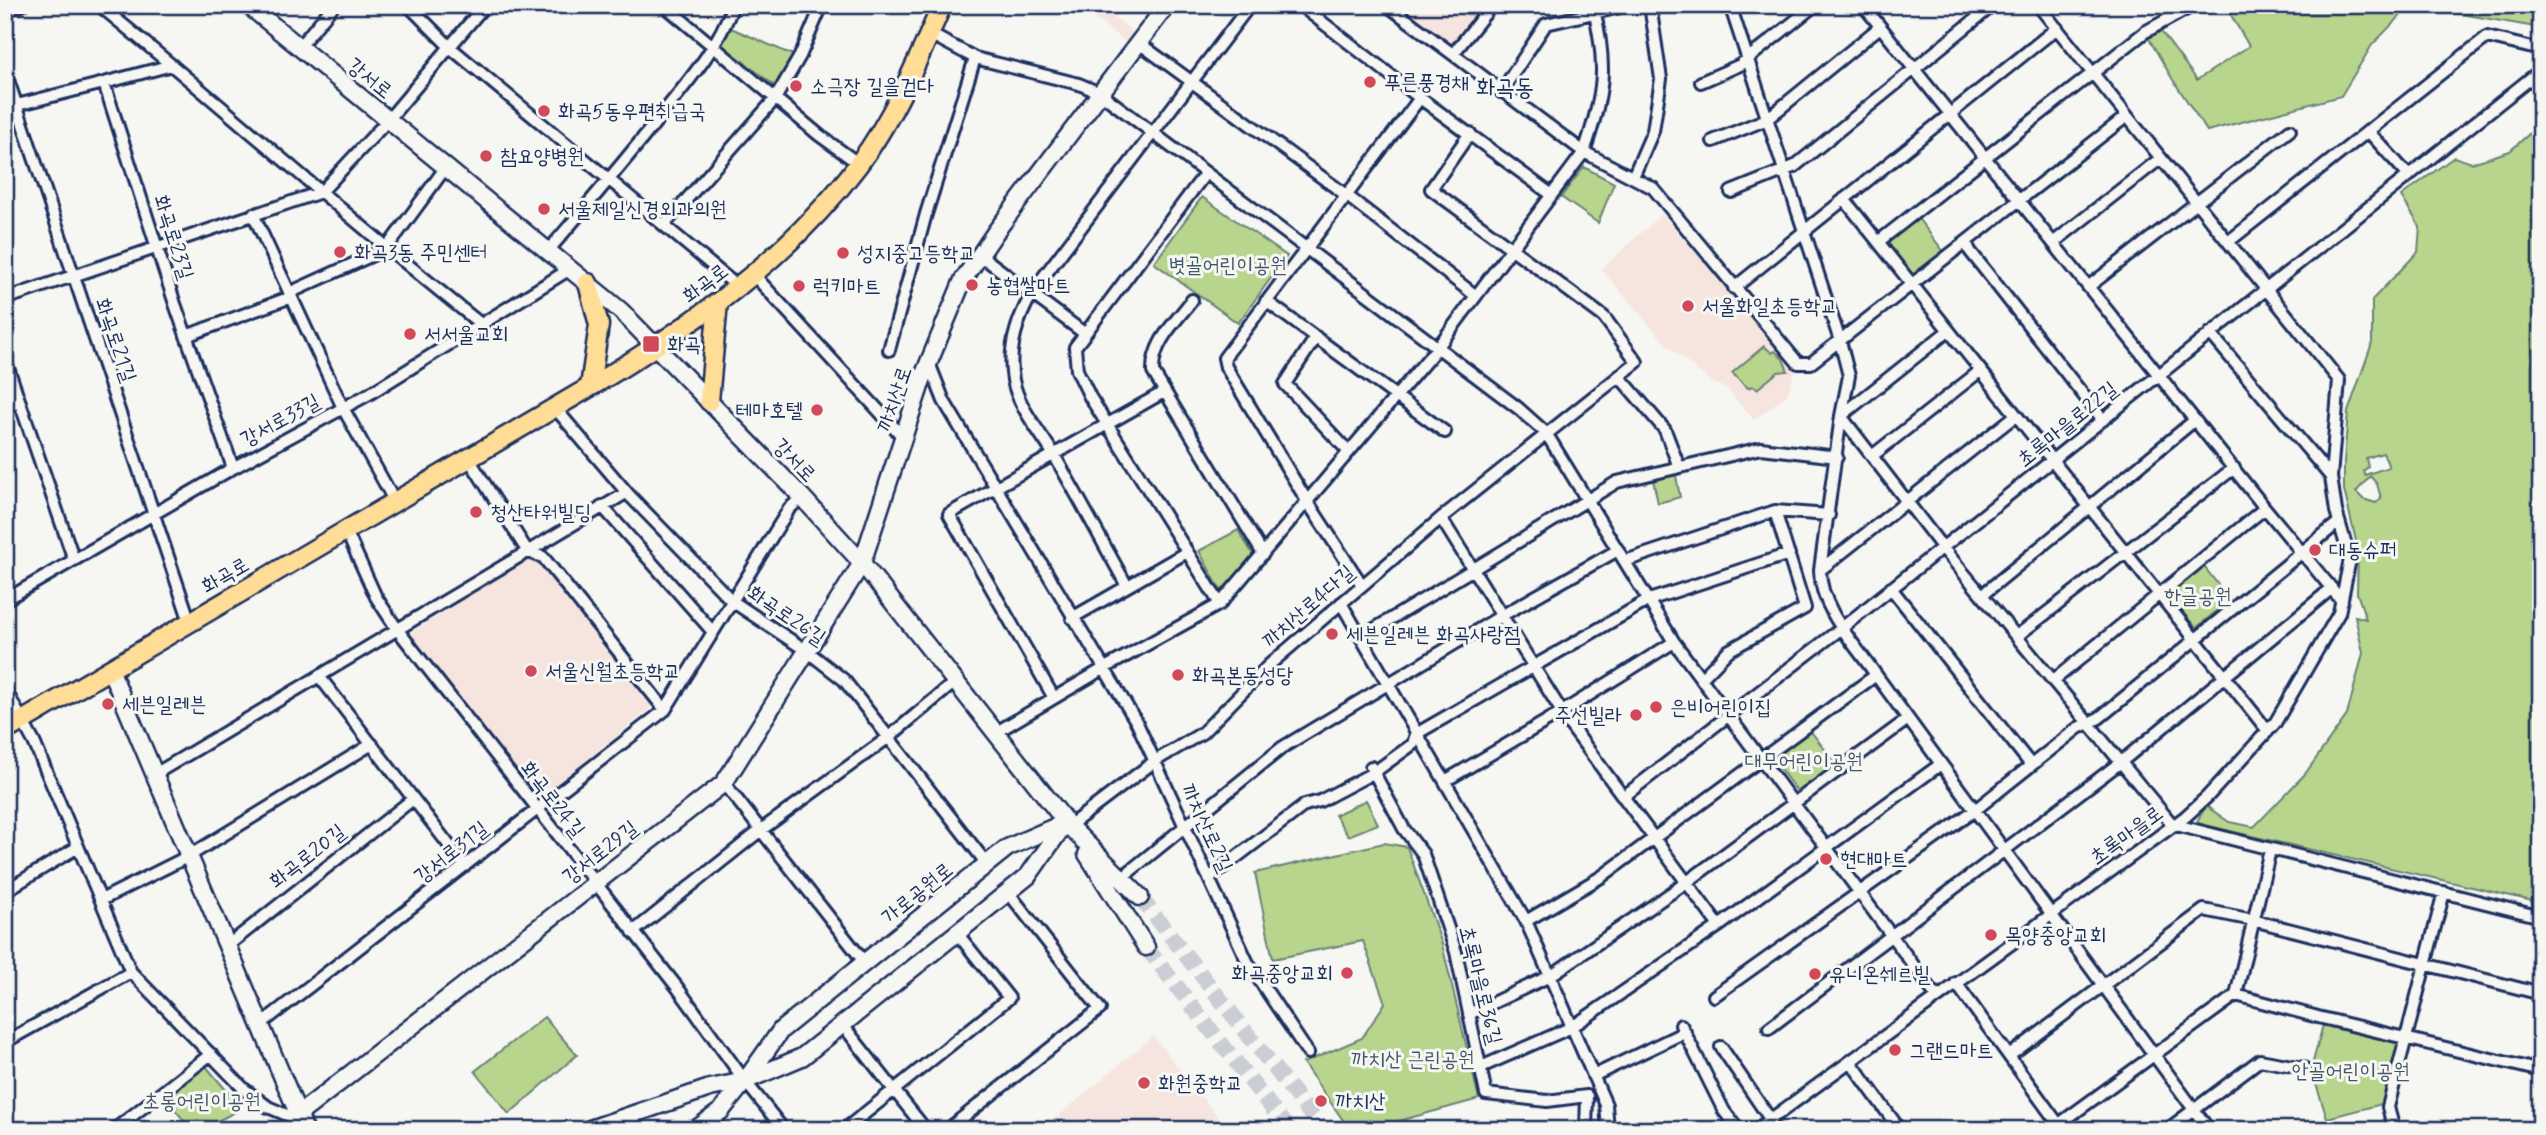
<svg xmlns="http://www.w3.org/2000/svg" width="2546" height="1135" viewBox="0 0 2546 1135" font-family="Mynerve,'Poor Story',sans-serif">
	<style>
		.built { fill: #f6e5de }
		.green { fill: #b8d58d; stroke: #6a8276; stroke-width: 2; fill-rule: evenodd }
		.lines { fill: none; stroke-linecap: round; stroke-linejoin: round }
		.secondary-tunnel { stroke: #caced4; stroke-width: 16; stroke-dasharray: 16 8; stroke-linecap: butt }
		.street-casing { stroke: #1b2f5e; stroke-width: 16 }
		.secondary-casing { stroke: #1b2f5e; stroke-width: 21 }
		.primary-casing { stroke: #1b2f5e; stroke-width: 23 }
		.street { stroke: #f6f6f2; stroke-width: 10 }
		.secondary { stroke: #f6f6f2; stroke-width: 16 }
		.primary { stroke: #ffdd96; stroke-width: 18 }
		.poi-dot { fill: #d1495b; stroke: #f6f6f2; stroke-width: 2.5 }
		.labels { text-anchor: middle; stroke-width: 6; stroke-linejoin: round; paint-order: stroke }
		.street-label { font-size: 21px; fill: #1b2f5e; stroke: #f6f6f2 }
		.poi-label { font-size: 21px; fill: #1b2f5e; stroke: #f6f6f2; text-anchor: start }
		.park-label { font-size: 21px; fill: #42586a; stroke: #f6f6f2 }
		.quarter-label { font-size: 24px; fill: #1b2f5e; stroke: #f6f6f2 }
	</style>
	<rect width="100%" height="100%" fill="#f6f6f2"/>
	<filter id="ink" filterUnits="userSpaceOnUse"><feTurbulence type="fractalNoise" baseFrequency=".0143" numOctaves="2"/><feDisplacementMap in="SourceGraphic" scale="14" xChannelSelector="R" yChannelSelector="G"/><feConvolveMatrix kernelMatrix="1 2 1 2 8 2 1 2 1" color-interpolation-filters="sRGB"/></filter>
	<g filter="url(#ink)">
		<path class="built" d="M1077,5H1100L1133,32L1127,43Z
			M1401,5H1482L1454,45Z
			M1662,214L1796,369L1787,395L1754,420L1727,389L1711,382L1666,344L1601,269Z
			M532,557L655,705L537,800L410,637L414,630Z
			M1153,1036L1228,1130H1042Z"/>
		<path class="green" d="M2225,5H2541V28L2411,5L2372,45L2341,96L2207,131L2173,80L2148,37L2160,30L2197,80L2249,46Z
			M731,28L795,56L776,87L721,44Z
			M2541,123V903L2196,823L2206,806L2229,822L2254,827L2305,774L2347,715L2363,653L2355,616L2366,619L2357,593L2358,549L2344,490V462L2348,412L2372,343V300L2418,252L2420,227L2401,196L2454,157L2472,163L2510,151ZM2383,453L2389,467L2365,475L2363,471L2368,467L2366,458ZM2370,476L2377,484L2381,498L2376,503L2363,499L2356,492Z
			M1584,167L1614,183L1598,223L1561,197Z
			M1202,197L1287,256L1238,323L1154,263Z
			M1917,217L1944,252L1913,275L1886,241Z
			M1764,346L1772,353L1775,351L1783,359L1788,371L1778,372L1757,389L1752,386L1748,388L1732,373Z
			M1675,470L1680,497L1658,503L1652,475Z
			M1238,530L1254,556L1221,591L1199,551Z
			M2202,564L2230,600L2196,628L2166,592Z
			M1809,729L1837,765L1799,794L1771,757Z
			M1366,800L1378,824L1348,836L1335,815Z
			M1384,843L1407,847L1442,944L1479,1099L1395,1122V1130H1350L1303,1063L1362,1038L1385,1003L1363,941L1273,959L1255,873Z
			M544,1017L577,1055L509,1114L475,1071Z
			M2323,1025L2398,1043L2382,1104L2327,1118L2311,1069Z
			M205,1065L237,1103L233,1105L237,1111L200,1130H192L165,1098Z"/>
		<g class="lines">
			<path class="secondary-tunnel" d="M1140,897L1323,1130
				M1146,947L1289,1130"/>
			<g class="street-casing">
				<path id="street" d="M99,5C228,110 352,222 482,325
					M408,5L451,48L738,287
					M664,5L819,135L859,164
					M1300,5L1420,98L1552,195
					M1387,5L1584,152L1653,188L1798,363H1811L2127,116
					M1730,5L1840,341L1849,376L1841,416L1820,570C1820,609 1855,644 1876,675L2209,1130
					M1863,5L2265,508L2342,601
					M5,10L22,5
					M930,34L975,58L1079,84L1100,93L1518,408L1546,433L1674,642L1937,997
					M1139,43L1346,195L1476,296
					M299,47L334,5
					M1453,54L1492,5
					M172,65L104,83L175,304L233,468
					M5,71L190,622
					M1701,82L1740,65L1815,5
					M1501,92L1546,24L1629,5
					M5,108L104,83
					M2368,131L2409,176
					M1713,141L1767,119L1880,27
					M1205,174L1075,347L1077,370L1090,397L1220,604
					M1633,177L1653,131L1661,79L1650,5
					M1731,192L1795,166L1993,5
					M1844,199L2268,731
					M253,214L343,408L395,502
					M664,225L775,99L800,56L822,5
					M1878,242L2145,32L2194,5
					M1966,242L1970,251L2103,420
					M2228,242L2487,37L2541,50
					M2053,243L2161,158
					M548,251C588,204 628,158 666,109C692,77 719,45 733,5
					M980,255L1084,333
					M753,274L903,437
					M2088,287L2290,130
					M1734,288L2057,28
					M289,293L386,249L446,167
					M5,299L321,192L388,120L485,5
					M1192,300C1176,322 1152,342 1153,372L1263,554
					M1266,301L1445,432
					M1948,331L1841,416L1942,547L2172,824
					M2210,333L2331,477
					M186,336L291,297
					M1316,337L1285,384L1349,452
					M889,350L926,214L975,58
					M5,359L74,560
					M929,363L944,401L1137,723L1248,963L1308,1053
					M1619,376L1665,430L1679,467
					M5,407L20,402
					M555,408L629,495L732,601L807,651L844,680L987,864
					M1872,456L1980,371
					M469,459L528,552L543,557L665,710
					M602,506L713,632
					M1441,518L1570,725L1719,926
					M346,531L376,597L397,629L677,987L745,1081L784,1130
					M1625,561L1775,511L1829,515
					M1820,570L2015,416
					M1362,585L1307,501L1226,367L1224,358L1420,98
					M1127,586C1103,543 1079,498 1054,455C1041,433 1018,407 1013,380C1007,346 1019,313 1038,284L1250,5
					M1891,588L2031,765
					M1982,595L2195,420
					M5,600L233,468L369,394L570,269
					M1341,603L1526,921L1606,1105L1608,1130
					M1072,618L1187,552
					M2017,636L2234,468
					M1361,637L1617,482L1761,448L1837,457
					M319,676L465,866
					M1702,678L1728,651L1805,608L1775,511
					M2054,680L2265,508
					M5,689L34,742L131,972L244,1089L268,1107L301,1121
					M1054,698L949,514L1164,392
					M995,733L1103,669L1220,604L1437,348L1584,152C1604,94 1608,66 1593,5
					M1371,767L1404,829L1423,854L1456,952L1486,1094L1547,1101L1587,1096L1586,1130
					M155,774L626,493
					M1445,781L1562,712L1674,642
					M724,783L865,963
					M1623,797L1843,627L2541,70
					M2172,824L2541,917
					M1069,826L1155,761L1202,733L1269,665L1441,518L1637,362L1604,317L1431,189L1470,133
					M1130,871L1283,747L1501,616L1618,550
					M1209,878L1305,805L1320,801L1373,773L1413,744L1416,734L1649,600L1789,554
					M5,891L78,847
					M101,900L189,856L372,744
					M1526,921L1601,877L1876,675
					M633,932L761,830L889,737L955,682
					M227,946L413,799
					M1956,983L2061,1128
					M2236,995L2318,1017L2541,1071
					M1714,996L1975,810L2078,728L2099,718L2339,522
					M1469,1014L1550,976L1687,882L1908,719
					M261,1024L665,710L789,509L802,497
					M842,1024L894,1090L1009,998L957,933
					M1681,1025L1724,1111L1739,1130
					M1769,1028L2121,762L2331,589
					M5,1042L131,972
					M1721,1047L1770,1119
					M2009,1056L2204,910L2253,920L2541,994
					M1850,1061L1900,1130
					M1481,1067L1572,1027L1719,926L1941,764
					M1593,1076L1685,1032
					M114,1130L211,1054
					M844,1130L894,1090L926,1130
					M947,1130L1100,1009L1008,892
					M1756,1130L2185,817L2207,797L2275,723L2339,613L2350,559L2336,511L2331,477L2339,380L2038,5
					M2051,1130L2236,995L2270,850
					M2167,1130L2260,1060L2304,1068
					M2394,1130L2388,1107L2444,892"/>
			</g>
			<g class="secondary-casing">
				<path id="secondary" d="M248,5L621,311L802,497L862,563L1069,826L1140,897
					M110,669L305,1130
					M1087,854L1146,947
					M299,1114L724,783L862,563L924,374L963,280L997,230L1167,5
					M587,1130L710,1088L745,1081L781,1030L987,864L1007,848L1066,822
					M695,1130L721,1111L745,1081L802,1057L1028,876L1066,822"/>
			</g>
			<g class="primary-casing">
				<path id="primary" d="M588,283L599,325L590,387
					M709,401L718,302
					M5,731L590,387C690,327 787,260 858,165C893,119 919,58 942,5"/>
			</g>
			<use href="#street" class="street"/>
			<use href="#secondary" class="secondary"/>
			<use href="#primary" class="primary"/>
		</g>
	</g>
	<g class="poi-dot">
		<circle cx="1370" cy="82" r="7"/>
		<circle cx="796" cy="86" r="7"/>
		<circle cx="544" cy="111" r="7"/>
		<circle cx="486" cy="156" r="7"/>
		<circle cx="544" cy="209" r="7"/>
		<circle cx="340" cy="252" r="7"/>
		<circle cx="843" cy="253" r="7"/>
		<circle cx="972" cy="285" r="7"/>
		<circle cx="799" cy="286" r="7"/>
		<circle cx="1688" cy="306" r="7"/>
		<circle cx="410" cy="334" r="7"/>
		<rect x="642" y="335" width="18" height="18" rx="3.5"/>
		<circle cx="817" cy="410" r="7"/>
		<circle cx="476" cy="512" r="7"/>
		<circle cx="2315" cy="550" r="7"/>
		<circle cx="1332" cy="634" r="7"/>
		<circle cx="531" cy="671" r="7"/>
		<circle cx="1178" cy="675" r="7"/>
		<circle cx="108" cy="704" r="7"/>
		<circle cx="1656" cy="707" r="7"/>
		<circle cx="1636" cy="715" r="7"/>
		<circle cx="1826" cy="859" r="7"/>
		<circle cx="1991" cy="935" r="7"/>
		<circle cx="1347" cy="973" r="7"/>
		<circle cx="1815" cy="974" r="7"/>
		<circle cx="1895" cy="1050" r="7"/>
		<circle cx="1144" cy="1083" r="7"/>
		<circle cx="1321" cy="1101" r="7"/>
	</g>
	<g class="labels">
		<g class="street-label">
			<text transform="translate(370 78) rotate(39)" y="7">강서로</text>
			<text transform="translate(174 237) rotate(72)" y="7">화곡로23길</text>
			<text transform="translate(705 283) rotate(-37)" y="7">화곡로</text>
			<text transform="translate(116 340) rotate(71)" y="7">화곡로21길</text>
			<text transform="translate(894 399) rotate(-71)" y="7">까치산로</text>
			<text transform="translate(280 420) rotate(-29)" y="7">강서로33길</text>
			<text transform="translate(2067 424) rotate(-39)" y="7">초록마을로22길</text>
			<text transform="translate(795 460) rotate(46)" y="7">강서로</text>
			<text transform="translate(225 575) rotate(-30)" y="7">화곡로</text>
			<text transform="translate(1308 606) rotate(-41)" y="7">까치산로4다길</text>
			<text transform="translate(787 615) rotate(34)" y="7">화곡로26길</text>
			<text transform="translate(553 799) rotate(52)" y="7">화곡로24길</text>
			<text transform="translate(1207 828) rotate(65)" y="7">까치산로2길</text>
			<text transform="translate(2126 835) rotate(-36)" y="7">초록마을로</text>
			<text transform="translate(451 852) rotate(-38)" y="7">강서로31길</text>
			<text transform="translate(600 852) rotate(-38)" y="7">강서로29길</text>
			<text transform="translate(307 856) rotate(-38)" y="7">화곡로20길</text>
			<text transform="translate(917 893) rotate(-39)" y="7">가로공원로</text>
			<text transform="translate(1481 985) rotate(76)" y="7">초록마을로36길</text>
		</g>
		<g class="poi-label">
			<text x="1384" y="89">푸른풍경채</text>
			<text x="810" y="93">소극장 길을걷다</text>
			<text x="558" y="118">화곡5동우편취급국</text>
			<text x="500" y="163">참요양병원</text>
			<text x="558" y="216">서울제일신경외과의원</text>
			<text x="354" y="259">화곡3동 주민센터</text>
			<text x="857" y="260">성지중고등학교</text>
			<text x="986" y="292">농협쌀마트</text>
			<text x="813" y="293">럭키마트</text>
			<text x="1702" y="313">서울화일초등학교</text>
			<text x="424" y="341">서서울교회</text>
			<text x="667" y="351">화곡</text>
			<text x="803" y="417" text-anchor="end">테마호텔</text>
			<text x="490" y="519">청산타워빌딩</text>
			<text x="2329" y="557">대동슈퍼</text>
			<text x="1346" y="641">세븐일레븐 화곡사랑점</text>
			<text x="545" y="678">서울신월초등학교</text>
			<text x="1192" y="682">화곡본동성당</text>
			<text x="122" y="711">세븐일레븐</text>
			<text x="1670" y="714">은비어린이집</text>
			<text x="1622" y="722" text-anchor="end">주선빌라</text>
			<text x="1840" y="866">현대마트</text>
			<text x="2005" y="942">목양중앙교회</text>
			<text x="1333" y="980" text-anchor="end">화곡중앙교회</text>
			<text x="1829" y="981">유니온쉐르빌</text>
			<text x="1909" y="1057">그랜드마트</text>
			<text x="1158" y="1090">화원중학교</text>
			<text x="1335" y="1108">까치산</text>
		</g>
		<g class="park-label">
			<text x="1228" y="272">볏골어린이공원</text>
			<text x="2198" y="603">한글공원</text>
			<text x="1804" y="768">대무어린이공원</text>
			<text x="1413" y="1066">까치산 근린공원</text>
			<text x="2351" y="1078">안골어린이공원</text>
			<text x="202" y="1108">초롱어린이공원</text>
		</g>
		<g class="quarter-label">
			<text x="1505" y="95">화곡동</text>
		</g>
	</g>
	<rect width="2546" height="1135" fill="none" stroke="#f6f6f2" stroke-width="28"/>
	<rect x="14" y="14" width="2518" height="1107" fill="none" stroke="#1b2f5e" stroke-width="2.5" filter="url(#ink)"/>
</svg>
